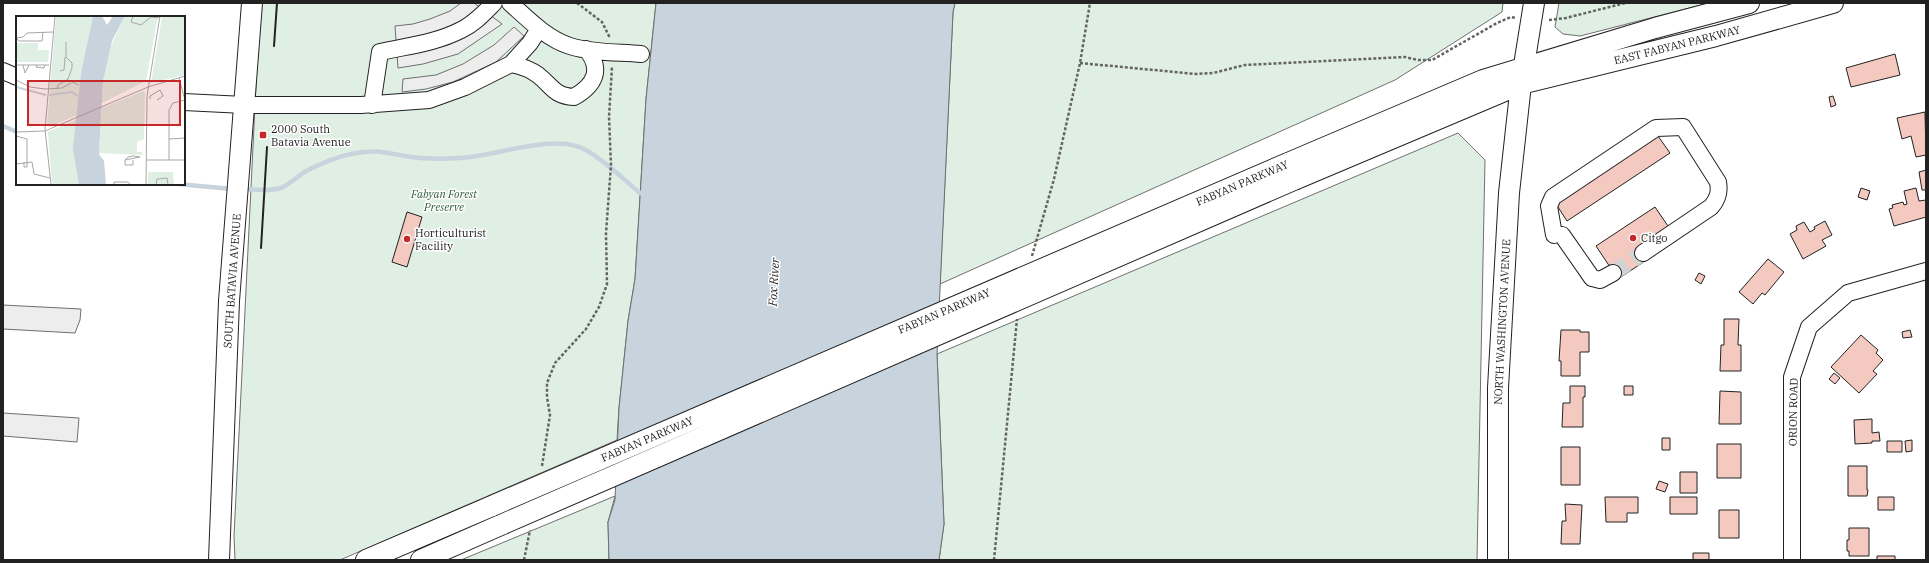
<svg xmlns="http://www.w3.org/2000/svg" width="1929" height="563" viewBox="0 0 1929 563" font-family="'IBM Plex Serif',serif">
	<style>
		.green { fill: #e0efe3; stroke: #6f6f6f }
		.parking { fill: #ededed; stroke: #6f6f6f }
		.water { fill: #c7d3dd; stroke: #6f6f6f }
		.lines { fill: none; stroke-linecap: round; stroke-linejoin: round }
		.stream { stroke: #c7d3dd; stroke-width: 4.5 }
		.building { fill: #f3c9c0; stroke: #222 }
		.minor-tunnel { stroke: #d3d3d3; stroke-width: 16; stroke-dasharray: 16 8; stroke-linecap: butt }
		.minor-casing { stroke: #222; stroke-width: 18 }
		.major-casing { stroke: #222; stroke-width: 22 }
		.path { stroke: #646464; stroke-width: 2.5; stroke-dasharray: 3 2; stroke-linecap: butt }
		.minor { stroke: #fff; stroke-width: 16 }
		.major { stroke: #fff; stroke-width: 20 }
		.major-bridge-casing { stroke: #222; stroke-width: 22; stroke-linecap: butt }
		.major-bridge { stroke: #fff; stroke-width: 20 }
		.wall { stroke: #222; stroke-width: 2 }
		.poi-dot { fill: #c62828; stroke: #fff; stroke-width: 1.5 }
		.labels { text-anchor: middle; stroke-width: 3; stroke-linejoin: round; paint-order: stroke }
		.street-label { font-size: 11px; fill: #222; stroke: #fff }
		.poi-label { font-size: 11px; fill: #222; stroke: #fff; text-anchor: start }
		.park-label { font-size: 11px; font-style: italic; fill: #2f5e38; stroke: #fff }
		.water-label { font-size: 12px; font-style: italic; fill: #222; stroke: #fff }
		.inset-river { fill: none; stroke: #c7d3dd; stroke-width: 2 }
		.inset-road { fill: none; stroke: #a7a7a7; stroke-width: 1 }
		.view { fill: #c62828; fill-opacity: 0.15; stroke: #c62828; stroke-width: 2 }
		.inset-edge { fill: none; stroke: #222; stroke-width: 2 }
	</style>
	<rect width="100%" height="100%" fill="#fff"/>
	<path class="green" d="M260,3H656L646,99L635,279L628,321L619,408L617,440L340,560H235L234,536Z
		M955,3H1503L1502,12L1395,80L940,284L953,12Z
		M1559,3H1709L1580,36L1563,34L1555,27Z
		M1458,133L1485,160L1477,560H939L944,524L937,354Z
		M615,496L608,522L609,560H461Z"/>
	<path class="parking" d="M461,3H474L502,24L458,54L423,64L398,68L395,26L413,24L430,19L450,11Z
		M514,27L524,36L496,62L453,82L426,89L402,92L403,79L436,75L463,64L494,45Z
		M3,305L81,309L80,320L75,333L3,329Z
		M3,413L79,418L77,442L3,436Z"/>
	<path class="water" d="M656,3H955L953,12L937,354L944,524L939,560H609L608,522L615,500L619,408L628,321L635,279L646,99Z"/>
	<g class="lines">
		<path class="stream" d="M3,126L17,132
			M178,184L232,189
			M242,189C254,189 269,192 281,188C290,184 298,176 306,171C320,164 336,157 351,154C378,147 395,156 420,158C433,159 447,159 460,158C495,156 542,137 576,146C595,151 624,180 640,193"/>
	</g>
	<path class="building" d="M1895,54L1900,75L1851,87L1846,68Z
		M1833,96L1836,105L1831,107L1829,97Z
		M1925,112L1926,155L1916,157L1911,136L1902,139L1897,118Z
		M1658,136L1670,153L1567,221L1556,204Z
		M1926,170V190H1922L1919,172Z
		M1861,188L1870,191L1867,200L1858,197Z
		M1916,188L1919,201L1926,200V217L1894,226L1889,209L1893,208L1892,205L1903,202L1904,205L1907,204L1904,191Z
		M1655,207L1670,229L1641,249L1648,259L1618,279L1596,246Z
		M407,212L422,217L407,267L392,262Z
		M1825,221L1832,235L1822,240L1826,246L1803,259L1790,234L1797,230L1796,226L1804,222L1810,232L1815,229L1814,227Z
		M1768,259L1784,272L1765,295L1762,293L1753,304L1739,292Z
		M1699,273L1705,276L1701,284L1695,280Z
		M1724,319H1739L1738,345H1741V371H1720L1721,345H1724Z
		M1561,330H1580V332H1589V352H1580V376H1561V361H1559Z
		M1910,330L1912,337L1903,338L1902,332Z
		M1861,335L1878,350L1876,353L1883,360L1873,371L1877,374L1859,393L1831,367Z
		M1834,373L1840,378L1835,384L1829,379Z
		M1570,386H1585V397H1583V427H1562L1563,403H1570Z
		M1624,386H1633V395H1624Z
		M1720,391L1741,392V424H1719Z
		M1872,419V433L1879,432L1880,441H1872V443L1855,444L1854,420Z
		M1662,438H1670V450H1662Z
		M1912,440V451L1906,452L1905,441Z
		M1887,441H1902V452H1887Z
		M1717,444H1741V478H1717Z
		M1561,447H1580V485H1561Z
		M1848,466H1867V490H1868L1867,496H1848Z
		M1680,472H1697V493H1680Z
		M1659,481L1668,484L1665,492L1656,489Z
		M1605,497H1638V513H1627V522H1606Z
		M1670,497H1697V514H1670Z
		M1878,497H1894V510H1878Z
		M1565,504L1582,505L1580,544H1561L1562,521H1566Z
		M1719,510H1739V538H1719Z
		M1849,528H1869V556H1849V551H1847V540H1849Z
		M1693,553H1709V560H1693Z
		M1877,556H1895V560H1877Z"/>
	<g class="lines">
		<path class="minor-tunnel" d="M1613,273L1643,253"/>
		<g class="minor-casing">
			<path id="minor" d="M510,3C528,19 547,39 570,46C592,53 618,52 641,54
				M511,64C521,66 530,69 538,75C552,86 554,96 574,97C595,85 603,69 586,49
				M3,71L17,77
				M184,102L244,105H361L429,100L465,87L511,64L530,43L539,29
				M372,105L380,52C407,46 436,43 461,30C474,24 484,13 494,3
				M1554,235L1549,206L1553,197L1656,128L1683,127L1718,182C1720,192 1718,199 1711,207L1643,253
				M1562,235L1592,278L1600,280L1613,273
				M1792,560V377L1809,327L1848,293L1926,271"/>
		</g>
		<g class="major-casing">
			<path id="major" d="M1288,163L1483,80L1655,28L1749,3
				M1296,179L1521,84L1716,36L1833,3
				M219,560L229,301L252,3
				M366,560L492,506
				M421,560L503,524
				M1498,560V388L1509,193L1521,84L1534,3"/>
		</g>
		<path class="path" d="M577,3L602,22L610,38
			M1549,20L1566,18L1625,3
			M1080,63L1196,74L1213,73L1245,65L1405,57L1418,60H1432L1497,23L1511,17L1516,18
			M1032,256L1054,179L1080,63L1090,3
			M542,466L550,415L547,397V383L555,363L586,329L599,307L607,284L606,233L611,165L609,117L612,67
			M524,560L530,530
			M994,560L1017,319"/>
		<use href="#minor" class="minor"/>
		<use href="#major" class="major"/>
		<g class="major-bridge-casing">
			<path id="major-bridge" d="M492,506L1288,163
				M503,524L1296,179"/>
		</g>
		<use href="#major-bridge" class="major-bridge"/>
		<path class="wall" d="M274,46L277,3
			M261,248L267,147"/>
	</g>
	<g class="poi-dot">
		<rect x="259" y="131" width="8" height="8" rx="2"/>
		<circle cx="1633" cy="238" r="4"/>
		<circle cx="407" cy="239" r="4"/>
	</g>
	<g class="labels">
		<g class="street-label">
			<text transform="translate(1677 45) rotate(-14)" y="4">EAST FABYAN PARKWAY</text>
			<text transform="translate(1242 183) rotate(-23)" y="4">FABYAN PARKWAY</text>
			<text transform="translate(232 281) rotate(-86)" y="4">SOUTH BATAVIA AVENUE</text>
			<text transform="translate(944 311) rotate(-23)" y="4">FABYAN PARKWAY</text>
			<text transform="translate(1502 322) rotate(-87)" y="4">NORTH WASHINGTON AVENUE</text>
			<text transform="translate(1793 412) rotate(-89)" y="4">ORION ROAD</text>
			<text transform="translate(647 439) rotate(-23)" y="4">FABYAN PARKWAY</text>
		</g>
		<g class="poi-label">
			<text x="271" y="133">2000 South<tspan x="271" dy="13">Batavia Avenue</tspan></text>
			<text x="415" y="237">Horticulturist<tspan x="415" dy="13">Facility</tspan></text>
			<text x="1641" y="242">Citgo</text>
		</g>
		<g class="park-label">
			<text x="444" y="198">Fabyan Forest<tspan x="444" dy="13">Preserve</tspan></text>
		</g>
		<g class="water-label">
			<text transform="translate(774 282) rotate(-87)" y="4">Fox River</text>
		</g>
	</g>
	<g transform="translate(16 16)">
		<rect width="169" height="169" fill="#fff"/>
		<path d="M40,0H77L65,57L61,99L33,111L31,109ZM109,0H142L130,65L86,87L87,65L94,32ZM146,0H169V59L135,67ZM0,27H22V34H33L32,46H0ZM127,75L129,77L128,123L121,126V136H126L127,139L83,137L86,92ZM61,103L58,134L63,169L36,168L32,116ZM132,156H157L158,169H132Z" fill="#e0efe3"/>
		<path d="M77,0H86L91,9L97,0H109L96,25L87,65L83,138L88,145L90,169H63L57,133L59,113L65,57Z" fill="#c7d3dd"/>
		<path class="inset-river" d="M0,71L30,79M33,79L56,76L62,80"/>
		<path class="inset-road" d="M117,0L115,6L125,9L135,1L144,2M0,22L7,21L11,17L37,16M0,22L3,25H26L27,16M0,49H21M7,49L9,57L13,49M29,49L28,52L20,51L21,49H33M44,55L48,54L49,41M163,62L169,84M0,64L14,71L29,73L46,72L55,67M52,64L63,69M41,73L42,69L52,63L56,52V47L50,41V26M134,83V80L144,74L147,80L141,84M0,116L29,115L132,71L169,60M0,120L11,123V151H8V146M153,123L169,122M112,141L117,140L124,141L109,144ZM109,144V149H117V144M131,144H169M153,144V94L157,87L169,84M0,148L16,146L18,158L34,162M35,169L29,113L39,0M98,169V166H112L115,169M130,169L131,80L144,0M140,169L141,163L151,162L152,169"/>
		<path class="view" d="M12,65H164V109H12Z"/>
		<rect width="169" height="169" class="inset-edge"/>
	</g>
	<rect width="1929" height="563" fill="none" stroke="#222222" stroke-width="8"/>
</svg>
